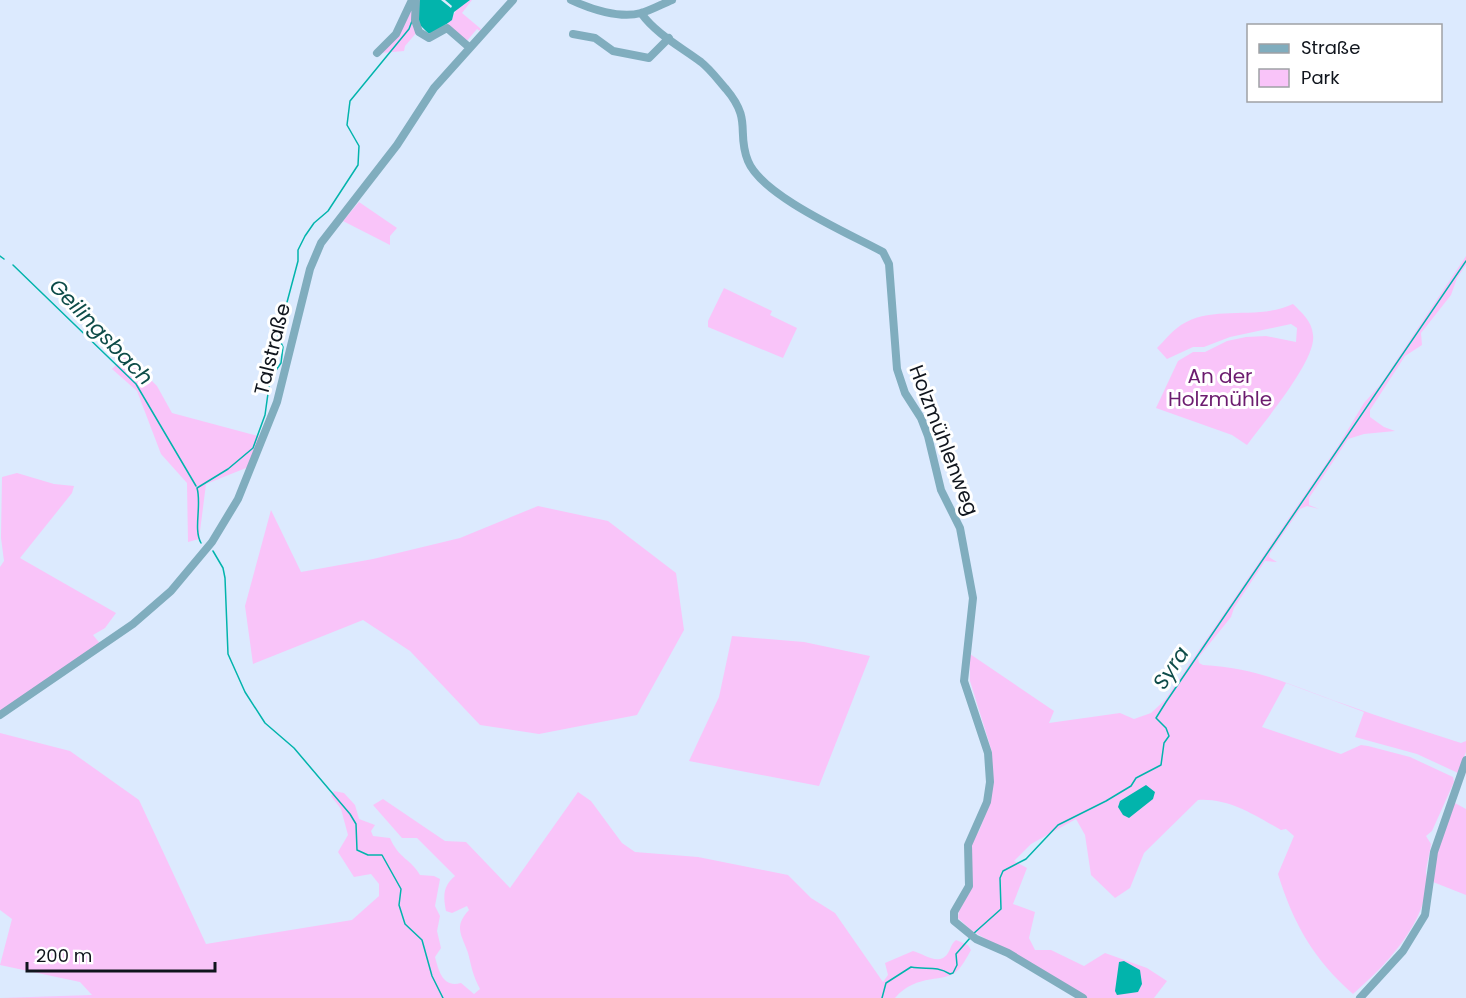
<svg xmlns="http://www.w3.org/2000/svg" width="1466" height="998" viewBox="0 0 1466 998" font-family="Poppins,sans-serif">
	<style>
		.green { fill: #f9c4f9 }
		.water { fill: #02b4ac }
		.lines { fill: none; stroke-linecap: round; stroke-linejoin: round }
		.stream { stroke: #02b4ac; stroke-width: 1.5 }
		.minor { stroke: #80adbe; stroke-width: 8 }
		.labels { text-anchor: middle; stroke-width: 6; stroke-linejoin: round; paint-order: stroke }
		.street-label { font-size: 20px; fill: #10151d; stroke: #fff }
		.park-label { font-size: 20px; fill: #6c1c6f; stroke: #fff }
		.water-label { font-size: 21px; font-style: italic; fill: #0e4c49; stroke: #fff }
	</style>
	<rect width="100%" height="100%" fill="#dceafe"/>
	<path class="green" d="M470,0H472L462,13L481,29L480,31L477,29L466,42L446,25L458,8Z
		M411,4L417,32L405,46L404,51L381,53Z
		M359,202L397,228L390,236V245L343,221Z
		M1466,256V265L1457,278L1451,295L1421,333L1422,345L1405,356L1370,410V417L1384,427L1395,431L1364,434L1348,439L1309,498V505L1319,509L1307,506L1300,509L1270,553L1269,557L1277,562L1265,561L1234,608L1231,617L1198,658L1199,663L1203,665C1260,668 1292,686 1344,704C1382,718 1422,730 1461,743L1466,741V752L1458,773L1417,754L1355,737L1364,712L1286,683L1262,727L1341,754L1361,745L1368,746L1410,757L1453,777L1454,782L1432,831L1426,836L1431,844C1430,853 1427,862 1426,871C1426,876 1428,880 1427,885C1422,928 1384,967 1353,994C1314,960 1293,923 1278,874L1294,836L1286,829L1281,830C1254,815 1229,798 1198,800L1144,853L1130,888L1115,898L1091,875L1085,835L1076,819L1031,844L1014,861L1027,868L1013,904L1035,912L1029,938L1035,950H1051L1084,966L1105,953L1147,968L1167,981L1154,998H1083L971,930L958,918L959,911L972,888L971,841L979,831L988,808L992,776V752L970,681V654L1054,711L1049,723L1120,713L1134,719L1151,713L1165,700L1338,446L1364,403L1380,385Z
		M724,288L772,311L770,315L797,328L783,358L708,327V321Z
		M1293,304C1302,313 1312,321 1313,335C1317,360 1263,423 1247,445L1232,435L1156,408L1178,361L1193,352H1205L1227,341L1246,337L1266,336L1296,342L1297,328L1291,324L1230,337L1204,347H1193L1167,359L1157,348C1165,340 1172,331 1181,325C1213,304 1257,321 1293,304Z
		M126,355L157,386L172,413L262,437L251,466L206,484L199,539L188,542L187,483L161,454L137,391L112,369Z
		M17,473L54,484L74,486L72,493L20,558L116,613L105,628L93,635L102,646L0,715V567L4,561L1,538L2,477Z
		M538,506L608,521L676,573L684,630L637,715L539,734L480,725L410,651L363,620L253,664L245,606L271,510L301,572L373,559L460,538Z
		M732,636L804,642L870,656L819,786L689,761L719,697Z
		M0,733L70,751L139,800L206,944L352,920L379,896V884L371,874L354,877L338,852L348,835L341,809L331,796L334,791L344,793L355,805L359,819L375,825L371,831L373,836L390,838C399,859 411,859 420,875L434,876L440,879L435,906L440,916L437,931L441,948L435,957C439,972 443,988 461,983L474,994L480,989C472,973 472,968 468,953C462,935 453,927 469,910L467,906L452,913L446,911C443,896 443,886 455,876L417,838H402L373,805L383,799L445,841L466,842L510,888L578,792L591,801L622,843L635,852L698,857L788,875L811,898L835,913L883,982L888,975L885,963L913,951C925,954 939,967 948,953C951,948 951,944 956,940L968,945L971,950C967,957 963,965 958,970C945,984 917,972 895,998H0L92,995L80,982L0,965L12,919L0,910Z
		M1453,802L1466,809V895L1433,882L1436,853Z"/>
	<path class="water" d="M419,0H441L451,8L452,6L445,0H470L454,12L452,20L433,34L428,33L419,24Z
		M1146,785L1155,792L1153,799L1129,818L1123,815L1118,807L1120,801Z
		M1124,961L1140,970L1142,984L1138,992L1117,995L1115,991L1119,962Z"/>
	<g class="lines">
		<path class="stream" d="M0,256L4,259
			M13,265L136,384L196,486
			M201,543C193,529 202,505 197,488L228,469L253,448L265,415L270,379L281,363L283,347L278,336L298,261V250L305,236L314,223L328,211L358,165L359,146L347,125L350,101L409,29L412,21
			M213,551L223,568L225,578L228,654L245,692L265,723L294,748L350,814L356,824L357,850L368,855H382L401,889L399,905L405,924L422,940L432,976L443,998
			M973,934L1001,909L1000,878L1003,871L1026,859L1058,825L1106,801L1131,786L1136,778L1161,765L1164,743L1169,736L1166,728L1156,718L1166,702L1466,261
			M882,998L886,983L911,967C926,970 936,965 950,974L953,973L957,965L956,954L970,938"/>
		<path class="minor" d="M416,0L415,20L419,32L429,38L447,28L470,48
			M571,0C590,9 620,19 641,13C652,10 662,4 672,0
			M641,13C656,34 681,47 701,62C711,70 718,80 726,89C753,121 736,132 748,161C762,196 850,234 883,252L889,264L897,369L905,393L921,418L928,436L941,490L960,528L973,598L964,681L988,753L990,782L987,802L968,845L969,886L954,912V921L976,939L1008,953L1083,998
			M573,34L595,38L613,51L649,58L669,38
			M377,53L396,34L412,0
			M0,715L133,624L171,591L212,542L238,499L277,402L310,269L321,243L397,145L434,88L513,0
			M1360,998L1403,951L1425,915L1434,852L1466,760"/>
	</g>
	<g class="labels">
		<g class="street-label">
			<text transform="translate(272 349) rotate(-76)" y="7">Talstraße</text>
			<text transform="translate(944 440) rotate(69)" y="7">Holzmühlenweg</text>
		</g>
		<g class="park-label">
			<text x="1220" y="383">An der<tspan x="1220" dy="23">Holzmühle</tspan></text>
		</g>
		<g class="water-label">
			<text transform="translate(101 332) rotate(46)" y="7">Geilingsbach</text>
			<text transform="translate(1171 668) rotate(-56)" y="7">Syra</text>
		</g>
	</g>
	<rect x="1247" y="24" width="195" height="78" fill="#ffffff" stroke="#9fa1a5" stroke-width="1.5"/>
	<rect x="1259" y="44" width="30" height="9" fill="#80adbe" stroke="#9fa1a5" stroke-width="1.5"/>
	<text x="1301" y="54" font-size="18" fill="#10151d">Straße</text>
	<rect x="1259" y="69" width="30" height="18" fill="#f9c4f9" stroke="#9fa1a5" stroke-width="1.5"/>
	<text x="1301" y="84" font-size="18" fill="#10151d">Park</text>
	<path d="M27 962v9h188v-9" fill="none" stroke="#10151d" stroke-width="3"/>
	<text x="36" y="962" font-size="18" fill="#10151d" stroke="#ffffff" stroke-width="4.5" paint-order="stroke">200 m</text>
</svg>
